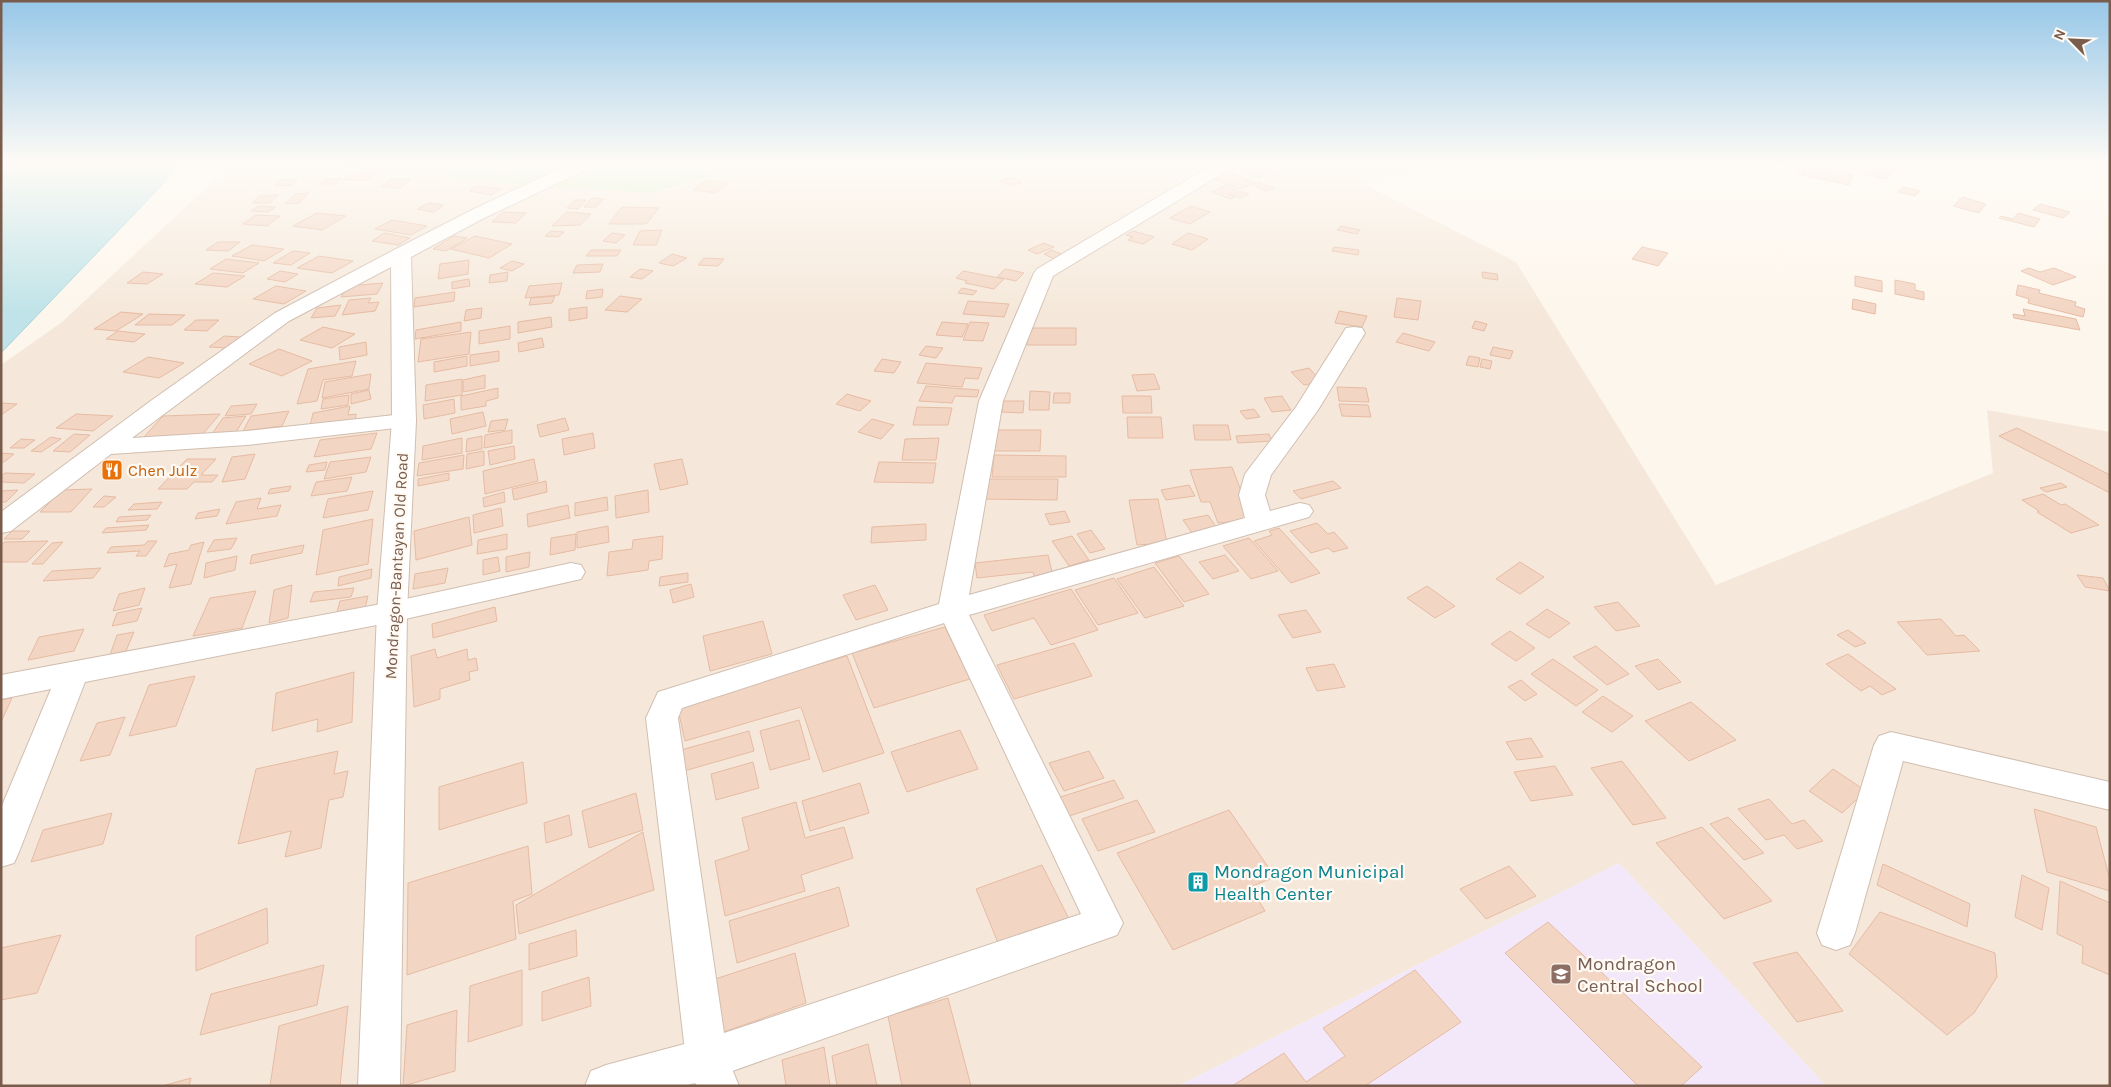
<svg xmlns="http://www.w3.org/2000/svg" width="2111" height="1087" viewBox="0 0 2111 1087" font-family="Karla,sans-serif">
	<style>
		.residential { fill: #f5e8da }
		.education { fill: #f3e8fa }
		.green { fill: #d8ecc9 }
		.water { fill: #bfe3e8; stroke: #a5d3da }
		.building { fill: #f3d5c3; stroke: #e6bba3 }
		.lines { fill: none; stroke-linecap: round; stroke-linejoin: round }
		.minor-casing { stroke: #d1beb0; stroke-width: 2 }
		.tertiary-casing { stroke: #d1beb0; stroke-width: 2 }
		.minor { fill: #fff; fill-rule: evenodd }
		.tertiary { fill: #fff; fill-rule: evenodd }
		.labels { text-anchor: middle; stroke-width: 4.5; stroke-linejoin: round; paint-order: stroke }
		.food-label { font-size: 16px; fill: #c56008; stroke: #fffaf3; text-anchor: start }
		.street-label { font-size: 16px; fill: #7a5c4d; stroke: #fffaf3 }
		.near-culture-label { font-size: 19px; fill: #0d838f; stroke: #fffaf3; text-anchor: start }
		.near-education-label { font-size: 19px; fill: #785e54; stroke: #fffaf3; text-anchor: start }
	</style>
	<rect width="100%" height="100%" fill="#fdf6ec"/>
	<path class="residential" d="M234,162H426L450,180L654,193L681,187L734,164L735,162H1456L1365,185L1516,262L1716,585L1993,473L1987,410L2110,432V1086H1826L1619,863L1178,1086H1V365L62,322Z"/>
	<path class="education" d="M1619,863L1826,1086H1178Z"/>
	<path class="green" d="M426,162H719L714,175L654,193L450,180Z"/>
	<path class="water" d="M1,162H179L164,183L1,353Z"/>
	<path class="building" d="M346,162H366L362,167L341,168Z
		M1861,162H1872L1897,168L1887,179L1863,173L1870,166L1859,164Z
		M1801,164L1853,175L1849,185L1802,175L1803,172L1797,171Z
		M1269,165L1276,168L1279,167L1289,170L1280,175L1261,168Z
		M314,166L310,171L293,172L298,167Z
		M1248,168L1266,174L1259,178L1241,172Z
		M1223,171L1255,182L1241,189L1209,178Z
		M377,172L369,180H343L351,173Z
		M1011,177L1022,182L1011,186L1000,181Z
		M341,178L336,184H319L324,179Z
		M297,179L292,185L274,186L279,180Z
		M392,179H411L401,188L382,187Z
		M706,180L729,183L716,193L693,190Z
		M1259,182L1275,188L1267,191L1252,185Z
		M478,186L501,189L491,195L469,191Z
		M1225,186L1237,190L1229,194L1235,197L1231,199L1212,192Z
		M1903,187L1920,191L1915,196L1898,192Z
		M1239,191L1249,194L1241,198L1231,195Z
		M309,193L299,203L285,204L295,194Z
		M278,195L270,203H252L260,196Z
		M1962,197L1986,204L1979,213L1953,206Z
		M592,198L604,199L596,207H584Z
		M575,200H586L578,209L567,208Z
		M429,203L444,205L434,212L417,209Z
		M2040,204L2070,212L2063,218L2033,210Z
		M259,206L276,207L268,212L251,211Z
		M1191,206L1210,212L1190,224L1170,218Z
		M622,207L659,208L646,224H609Z
		M503,212L526,213L516,223L492,222Z
		M567,212L591,214L580,225L552,226Z
		M317,213L346,216L322,230L293,226Z
		M2018,213L2040,219L2034,227L1999,218L2001,216L2013,219Z
		M256,215L280,216L267,226L243,224Z
		M392,220L427,226L411,235L375,229Z
		M1341,226L1360,230L1357,234L1337,230Z
		M662,230L656,245H633L640,231Z
		M551,231L564,232L558,237L545,236Z
		M1133,231L1154,237L1143,244L1128,240L1133,237L1126,235Z
		M384,233L410,238L398,245L372,241Z
		M612,233L625,235L616,243L603,241Z
		M1188,233L1208,239L1192,250L1172,244Z
		M454,236L467,238L446,251L433,249Z
		M475,236L512,244L489,258L451,249Z
		M218,242H240L228,251L206,250Z
		M1044,243L1054,247L1037,254L1028,250Z
		M252,245L284,249L264,261L232,256Z
		M1334,247L1359,250L1358,255L1332,251Z
		M1642,247L1668,253L1658,266L1632,259Z
		M591,250H621L617,256H586Z
		M1052,250L1063,255L1054,259L1044,254Z
		M293,251L310,253L291,265L273,263Z
		M672,254L687,258L673,266L659,263Z
		M319,256L353,261L332,273L297,268Z
		M704,258L724,259L718,266L698,265Z
		M226,259L259,263L243,273L210,269Z
		M469,260L468,274L438,279L440,264Z
		M512,261L524,264L512,271L500,268Z
		M603,264L600,272L573,273L577,265Z
		M2029,268L2040,272L2054,268L2076,277L2053,285L2021,271Z
		M640,269L653,271L642,279L630,277Z
		M1005,269L1024,273L1016,281L997,277Z
		M280,271L298,274L285,282L267,279Z
		M963,271L1004,279L994,289L965,283L967,281L956,278Z
		M143,272L163,274L147,284L127,283Z
		M508,272L507,281L489,283L490,275Z
		M1482,272L1497,274L1498,280L1483,278Z
		M213,273L245,276L227,287L195,284Z
		M1855,276L1882,281V292L1855,286Z
		M469,279L470,286L452,289V282Z
		M1895,280L1915,284V290L1924,292V300L1895,294Z
		M383,283L377,294L341,297L348,286Z
		M562,283L559,295L525,298L529,286Z
		M2018,285L2040,290L2039,293L2076,302L2075,306L2085,309L2083,317L2028,303L2029,299L2016,295Z
		M276,286L306,291L284,304L253,299Z
		M962,288L977,291L973,295L958,293Z
		M603,289L602,297L586,299L587,291Z
		M455,292L454,301L414,307L415,298Z
		M555,296L552,303L529,305L531,298Z
		M620,296L642,299L627,312L605,310Z
		M371,298L368,303L379,302L375,311L342,315L349,300Z
		M1397,298L1421,301L1418,320L1394,317Z
		M1853,299L1876,304L1875,314L1852,309Z
		M968,301L1009,304L1004,317L963,314Z
		M341,305L335,316L311,318L317,308Z
		M587,307V318L569,321V309Z
		M482,308L481,318L464,321L466,310Z
		M2023,309L2076,319L2080,330L2014,318L2013,314L2025,316Z
		M1339,311L1367,316L1362,327L1335,323Z
		M121,312L143,314L116,331L94,329Z
		M149,314L185,315L172,325H135Z
		M551,317L552,327L518,333V322Z
		M196,320H219L207,331L184,330Z
		M1475,321L1487,324L1484,331L1472,328Z
		M461,322V331L415,339L416,330Z
		M942,322L968,324L962,337L936,335Z
		M970,322L989,323L983,341L963,340Z
		M510,326V339L479,344V331Z
		M323,327L355,334L332,348L300,340Z
		M1028,328H1076V345H1027Z
		M118,331L145,334L134,342L106,339Z
		M471,332L469,354L418,362L421,339Z
		M1403,333L1435,342L1429,351L1396,342Z
		M224,336L241,337L226,348L209,347Z
		M542,338L544,347L519,352L518,343Z
		M366,342L367,355L340,360L339,347Z
		M926,346L943,348L936,358L919,355Z
		M1493,347L1513,351L1510,359L1490,355Z
		M279,349L312,361L282,376L249,364Z
		M499,351V361L470,366V355Z
		M467,356V366L434,372V362Z
		M1469,356L1480,358L1478,367L1466,365Z
		M148,357L184,363L159,378L123,372Z
		M882,359L901,362L894,373L874,371Z
		M1482,359L1492,361L1490,369L1480,367Z
		M356,361L352,376L323,380L317,401L297,404L308,369Z
		M926,363L982,368L978,379L965,378L962,387L917,383Z
		M1309,368L1322,382L1304,385L1291,372Z
		M371,374L369,389L322,398L325,382Z
		M1154,374L1160,389L1137,391L1132,375Z
		M485,375V388L463,392V380Z
		M462,379V395L425,401L426,385Z
		M926,386L979,390L977,397L955,396L952,403L919,401Z
		M1337,387L1366,388L1369,402L1339,401Z
		M498,388V398L486,401V406L461,410V396Z
		M369,390L371,399L351,404V394Z
		M1030,391L1050,392L1049,410H1029Z
		M1054,393H1070V403H1053Z
		M847,394L871,401L860,411L836,404Z
		M349,395L348,405L321,409L323,399Z
		M1122,396H1151L1152,413H1123Z
		M1282,396L1291,410L1272,412L1264,398Z
		M454,399L455,413L424,419L423,405Z
		M1003,401H1024L1023,413L1002,412Z
		M1,403L17,404L1,415Z
		M257,404L251,414L225,416L231,406Z
		M1339,404L1368,405L1371,417L1342,416Z
		M350,406L348,415L356,414L355,422L309,430L313,413Z
		M917,407L952,408L948,425H913Z
		M1254,409L1260,417L1246,419L1240,411Z
		M289,411L282,426L243,431L251,416Z
		M483,412L486,426L452,434L450,419Z
		M76,414L113,416L93,431L56,428Z
		M220,414L202,435L143,438L163,416Z
		M246,416L236,432L212,434L223,418Z
		M1127,417H1161L1163,438H1128Z
		M565,418L569,430L540,437L537,425Z
		M508,419L505,430L488,432L491,421Z
		M872,419L894,425L881,439L858,432Z
		M1193,425H1228L1231,440H1195Z
		M2017,428L2110,475V493L1999,436Z
		M512,430V443L484,448L485,435Z
		M991,430H1041L1040,451H988Z
		M377,433L371,449L314,457L320,440Z
		M593,433L595,448L564,455L562,439Z
		M74,434L90,435L70,452L53,451Z
		M1269,434L1272,441L1238,443L1236,436Z
		M482,436V449L466,452L467,439Z
		M51,437L61,439L41,452L31,451Z
		M462,438V453L422,460L423,446Z
		M939,438L936,460H902L905,439Z
		M21,439L35,440L24,448H10Z
		M514,446L515,459L490,465L488,451Z
		M484,451V465L466,469L467,454Z
		M1,453L14,454L4,462H1Z
		M255,454L245,479L222,482L232,457Z
		M464,455L463,469L417,476L419,463Z
		M994,455L1066,456V477H992Z
		M371,457L366,472L324,479L330,462Z
		M187,459H216L201,475H218L212,482H194L187,489H158Z
		M534,459L538,481L485,494L483,471Z
		M682,459L688,484L660,490L654,464Z
		M327,462L325,470L306,472L309,465Z
		M879,462L936,463L933,483L874,482Z
		M1232,467L1252,520L1218,523L1210,502H1201L1190,470Z
		M5,473L35,474L24,483L1,482V476Z
		M449,473V480L418,486V479Z
		M352,477L347,491L311,496L316,482Z
		M983,479H1058L1057,500L981,499Z
		M546,481L547,492L514,500L512,489Z
		M1333,481L1341,488L1301,499L1293,491Z
		M2061,483L2067,487L2046,492L2040,488Z
		M1189,485L1195,496L1166,500L1161,490Z
		M291,486L289,491L268,494L270,489Z
		M92,489L71,512H40L62,490Z
		M18,490L6,502H1V491Z
		M648,490L649,512L616,518L615,496Z
		M373,491L368,510L323,518L328,499Z
		M504,492L505,502L484,507L483,498Z
		M2043,494L2061,505L2065,504L2099,525L2071,533L2037,512L2039,511L2022,500Z
		M104,496L116,497L104,507H93Z
		M607,497L608,510L575,516V503Z
		M261,498L257,509L281,505L277,516L226,524L236,502Z
		M1158,499L1167,543L1137,545L1129,500Z
		M162,502L157,509L128,510L134,504Z
		M568,505L570,518L528,527L527,514Z
		M501,508L503,526L474,533L473,515Z
		M220,509L217,516L195,519L198,513Z
		M1065,511L1070,522L1050,525L1045,514Z
		M151,515L147,520L116,522L119,517Z
		M1208,515L1217,528L1192,533L1183,520Z
		M469,517L472,545L416,560L414,531Z
		M373,519L368,564L316,575L323,530Z
		M1317,523L1328,534L1334,532L1348,548L1333,552L1328,548L1311,553L1290,531Z
		M926,524V540L871,543L872,527Z
		M149,525L146,530L102,533L106,528Z
		M608,526L609,542L577,548V532Z
		M1279,528L1320,573L1291,583L1254,541L1272,535L1269,531Z
		M1091,530L1105,549L1090,553L1077,534Z
		M12,531H30L22,539H4Z
		M507,534V549L477,554L478,540Z
		M576,534L575,550L550,555L551,538Z
		M663,536L662,559L649,561L648,570L607,576L609,552L632,549L633,540Z
		M1072,536L1089,560L1069,566L1052,541Z
		M237,538L231,549L207,552L214,540Z
		M1249,538L1278,571L1251,579L1223,546Z
		M48,541L27,562H1V545L5,542Z
		M148,541H157L146,556H136L140,551L107,553L111,547L144,545Z
		M63,542L43,564H32L52,543Z
		M204,542L191,584L169,588L177,564L164,567L169,554L189,550L191,545Z
		M304,545L302,553L250,564L252,555Z
		M530,552L529,567L506,572V557Z
		M1048,555L1053,576L1035,579L1033,572L977,578L975,563Z
		M1225,555L1239,571L1213,579L1199,562Z
		M237,556L235,570L204,578L206,563Z
		M1179,556L1209,594L1184,602L1155,563Z
		M498,557L500,571L483,575V560Z
		M1520,562L1544,577L1520,594L1496,579Z
		M1154,567L1184,606L1145,618L1117,579Z
		M101,568L93,578L43,581L52,571Z
		M448,568L445,583L413,589L415,574Z
		M372,569L371,578L338,586L339,577Z
		M688,573V582L659,586L660,577Z
		M2077,575L2103,578L2110,591L2085,587Z
		M1114,578L1138,613L1098,625L1075,590Z
		M691,584L694,597L673,603L670,590Z
		M292,585L288,618L269,623L274,590Z
		M875,585L888,610L856,620L843,595Z
		M1427,586L1455,606L1435,618L1407,598Z
		M145,588L139,605L113,611L119,594Z
		M354,588L351,597L310,602L314,592Z
		M1071,589L1098,630L1051,645L1034,618L992,631L984,615Z
		M256,591L242,628L193,636L210,598Z
		M368,596L365,608L337,612L340,601Z
		M1618,602L1640,626L1616,631L1594,607Z
		M495,607L497,621L433,638L432,624Z
		M142,608L137,621L112,626L117,613Z
		M1547,609L1570,623L1549,638L1526,624Z
		M1306,610L1321,632L1293,638L1278,615Z
		M1941,619L1956,636L1964,635L1980,651L1927,655L1897,622Z
		M763,621L772,654L710,671L703,636Z
		M945,627L970,679L874,708L852,653Z
		M84,629L74,651L28,660L39,637Z
		M1848,630L1866,643L1855,647L1837,635Z
		M1510,631L1535,648L1516,661L1491,644Z
		M134,632L126,651L110,655L117,635Z
		M1074,643L1092,676L1014,699L997,665Z
		M1596,646L1629,674L1607,685L1573,657Z
		M435,649L437,658L467,649L468,660L476,658L478,670L469,672L470,680L440,689V699L414,707L411,656Z
		M1848,654L1896,689L1882,695L1870,686L1861,691L1826,664Z
		M847,656L884,753L823,772L801,707L685,741L677,705Z
		M1553,659L1598,690L1576,706L1531,674Z
		M1658,659L1681,682L1658,690L1635,666Z
		M1334,664L1345,687L1317,691L1306,668Z
		M354,672L352,722L317,732L318,719L272,731L276,693Z
		M195,676L176,726L129,736L149,685Z
		M1521,680L1537,694L1525,701L1508,687Z
		M1603,696L1633,716L1612,732L1582,712Z
		M12,698L1,722V700Z
		M1691,702L1736,740L1689,761L1645,721Z
		M125,717L110,755L80,761L97,723Z
		M799,720L810,759L770,770L760,731Z
		M960,730L978,769L907,792L891,752Z
		M749,731L754,751L684,771L681,750Z
		M1531,738L1543,757L1517,760L1506,742Z
		M338,751L334,774L348,771L343,797L329,800L321,848L285,857L291,831L238,844L256,769Z
		M1089,751L1104,778L1064,791L1049,763Z
		M1622,761L1666,818L1633,825L1591,768Z
		M523,762L527,803L439,830V787Z
		M753,762L759,788L716,800L711,774Z
		M1555,766L1573,795L1531,801L1514,772Z
		M1833,769L1866,791L1842,813L1809,791Z
		M1114,780L1124,798L1063,818L1054,799Z
		M860,783L869,813L810,831L802,801Z
		M636,793L643,830L589,848L582,811Z
		M1769,799L1792,824L1804,820L1823,841L1797,849L1784,835L1766,840L1738,809Z
		M1137,800L1155,832L1098,851L1082,819Z
		M796,802L805,838L844,827L853,858L801,875L805,891L725,916L715,861L749,850L742,818Z
		M2034,809L2096,827L2110,880V891L2047,872Z
		M1229,810L1275,877L1250,887L1265,911L1173,950L1117,853Z
		M112,813L103,844L31,862L43,830Z
		M569,815L572,835L546,843L544,823Z
		M1728,817L1764,853L1744,860L1710,824Z
		M1702,827L1772,901L1724,919L1656,843Z
		M643,832L654,890L519,934L516,905Z
		M528,846L532,894L513,901L516,939L407,975L408,883Z
		M1883,864L1970,904L1967,927L1877,885Z
		M1042,865L1071,923L1001,950L976,889Z
		M1509,866L1536,896L1486,919L1460,889Z
		M2022,875L2049,888L2042,930L2015,917Z
		M2060,881L2110,903V975L2082,963L2083,946L2057,934Z
		M839,887L849,926L737,963L729,921Z
		M267,908L268,943L196,971V936Z
		M1880,912L1995,953L1997,977L1974,1013L1947,1035L1849,954Z
		M1548,922L1702,1067L1681,1086H1638L1505,953Z
		M576,930L577,956L529,970V944Z
		M61,935L37,993L1,1000V948Z
		M1797,952L1843,1011L1797,1022L1753,963Z
		M795,953L806,1003L721,1033L712,980Z
		M324,965L317,1005L200,1035L211,994Z
		M522,970V1025L468,1042L470,986Z
		M1415,970L1461,1022L1365,1086H1232L1284,1053L1306,1082L1345,1056L1323,1028Z
		M589,977L591,1006L542,1021V992Z
		M948,998L971,1086H902L888,1016Z
		M348,1006L340,1086H270L279,1026Z
		M457,1010L455,1071L403,1086L407,1025Z
		M868,1044L877,1086H837L832,1056Z
		M824,1047L830,1086H786L782,1060Z
		M191,1078L189,1086H162Z"/>
	<g class="lines">
		<g class="minor-casing">
			<path id="minor" d="M1217,162H1237L1235,166L1053,276L1003,401L969,595L1245,518L1239,495L1245,474L1296,407L1346,328L1354,327L1362,328L1365,333L1318,410L1271,475L1265,495L1270,511L1300,503L1309,505L1313,511L1309,517L969,615L1123,923L1117,935L707,1080L692,1074L686,1059L646,718L658,692L939,604L979,401L1034,273L1037,269ZM944,623L1081,914L724,1033L678,718L682,708Z
				M401,248L408,250L411,254L408,258L289,321L132,438L247,431L404,414L413,416L416,421L413,426L247,445L111,454L11,531L1,533V512L152,400L275,313L394,250Z
				M571,563L581,565L585,572L581,579L392,622L85,682L19,852L14,863L1,867V808L51,689L1,699V675L392,602Z
				M1891,732L2110,782V810L1903,761L1855,933L1850,945L1836,950L1822,945L1817,933L1874,745L1879,736Z"/>
		</g>
		<g class="tertiary-casing">
			<path id="tertiary" d="M574,162H596L594,166L484,218L411,257L416,421L407,612L400,1086H358L377,612L392,421L391,254L394,250L472,210Z
				M707,1038L722,1044L739,1086H697L695,1083L684,1086H585L591,1071L606,1065Z"/>
		</g>
		<use href="#minor" class="minor"/>
		<use href="#tertiary" class="tertiary"/>
	</g>
	<linearGradient id="sky" x2="0" y2="1"><stop stop-color="#97c7e8"/><stop offset="0.52" stop-color="#fefbf6"/><stop offset="1" stop-color="#fefbf6" stop-opacity="0"/></linearGradient>
	<rect width="2111" height="314" fill="url(#sky)"/>
	<defs>
		<g id="restaurant-square" transform="scale(1.125)"><rect x="-9" y="-9" width="18" height="18" rx="4" fill="#e8710a" stroke="#fffaf3"/><path d="M-5-6h1v4h1v-4h1v4h1v-4h1v5L-1.5 .5V6h-2V.5L-5-1ZM5-6V6H3V1.5H1.5Q1.5-4 5-6Z" fill="#fff"/></g>
		<g id="building-square" transform="scale(1.125)"><rect x="-9" y="-9" width="18" height="18" rx="4" fill="#0f9aa8" stroke="#fffaf3"/><path d="M-4-6H4V6H1V3H-1V6H-4ZM-2.5-4.3h1.7v1.8h-1.7ZM.8-4.3h1.7v1.8H.8ZM-2.5-1h1.7V.8h-1.7ZM.8-1h1.7V.8H.8Z" fill="#fff"/></g>
		<g id="school-square" transform="scale(1.125)"><rect x="-9" y="-9" width="18" height="18" rx="4" fill="#8d6e63" stroke="#fffaf3"/><path d="M0-5L7-2L0 1L-7-2ZM-4 1L0 2.5L4 1V4Q0 6-4 4Z" fill="#fff"/></g>
	</defs>
	<g fill-rule="evenodd">
		<use href="#restaurant-square" x="112" y="470"/>
		<use href="#building-square" x="1198" y="882"/>
		<use href="#school-square" x="1561" y="974"/>
	</g>
	<g class="labels">
		<g class="food-label">
			<text x="128" y="476">Chen Julz</text>
		</g>
		<g class="street-label">
			<text transform="translate(396 566) rotate(-87)" y="6">Mondragon-Bantayan Old Road</text>
		</g>
		<g class="near-culture-label">
			<text x="1214" y="878">Mondragon Municipal<tspan x="1214" dy="22">Health Center</tspan></text>
		</g>
		<g class="near-education-label">
			<text x="1577" y="970">Mondragon<tspan x="1577" dy="22">Central School</tspan></text>
		</g>
	</g>
	<rect width="2111" height="1087" fill="none" stroke="#7a5c4d" stroke-width="5"/>
	<g transform="translate(2071 40) rotate(294)" stroke="#fffaf3" stroke-width="4" paint-order="stroke">
	<path d="M0-4L9 19L0 12L-9 19Z" fill="#7a5c4d"/>
	<text y="-8" font-size="14" font-weight="bold" text-anchor="middle" fill="#7a5c4d">N</text>
	</g>
</svg>
